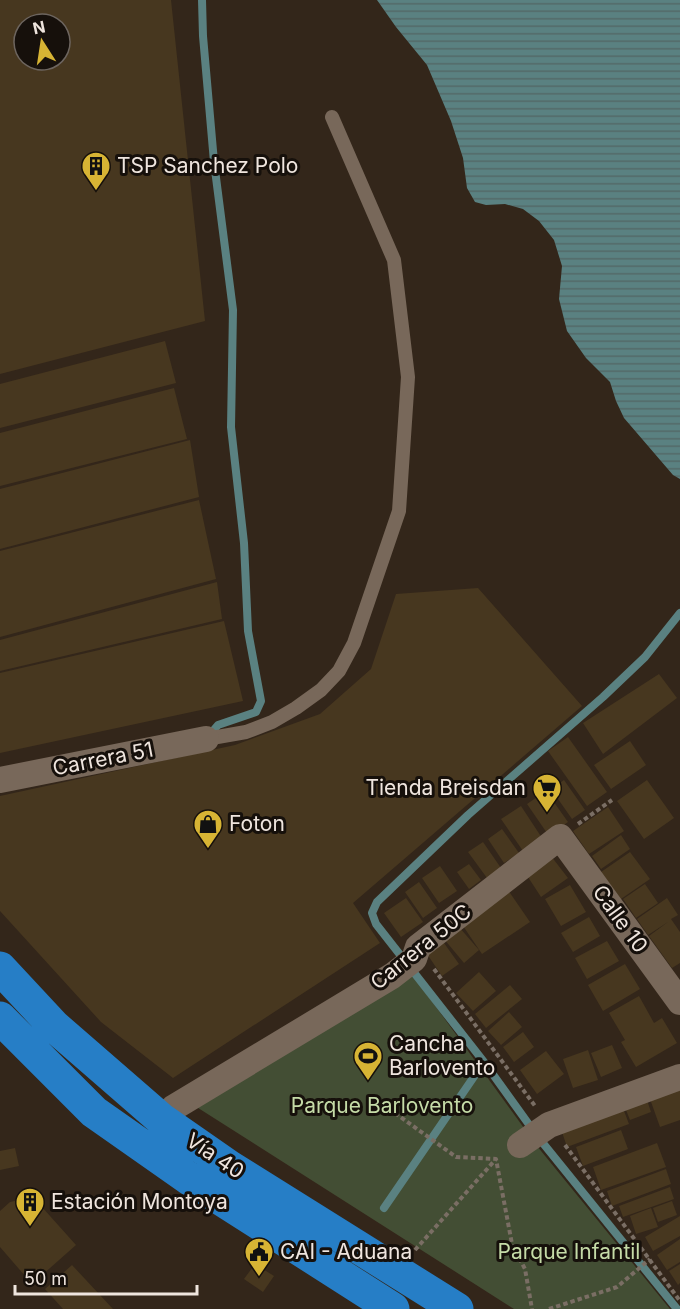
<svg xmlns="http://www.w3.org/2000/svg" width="680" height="1309" viewBox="0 0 680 1309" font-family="Inter,sans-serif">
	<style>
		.green { fill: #434e34 }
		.water { fill: url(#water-rules) }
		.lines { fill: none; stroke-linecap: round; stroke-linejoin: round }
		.stream { stroke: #5a8181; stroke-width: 8 }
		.building { fill: #47371f; fill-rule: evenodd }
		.path { stroke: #7a6e64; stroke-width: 4; stroke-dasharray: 4.5 3; stroke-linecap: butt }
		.service { stroke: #78685a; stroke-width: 14 }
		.minor { stroke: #78685a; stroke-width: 26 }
		.trunk { stroke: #267ec6; stroke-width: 33 }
		.labels { text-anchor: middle; stroke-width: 6; stroke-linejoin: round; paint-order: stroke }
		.poi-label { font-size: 21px; fill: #efe5de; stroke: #16100b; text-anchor: start }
		.street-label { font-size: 21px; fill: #efe5de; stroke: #16100b }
		.park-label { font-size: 21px; fill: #c5dba7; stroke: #16100b }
	</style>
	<defs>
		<pattern id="water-rules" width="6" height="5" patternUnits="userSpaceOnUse" patternTransform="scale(1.5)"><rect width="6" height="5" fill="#5a8181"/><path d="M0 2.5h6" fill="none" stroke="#536968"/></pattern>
	</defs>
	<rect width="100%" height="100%" fill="#33261a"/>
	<path class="green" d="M407,967L537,1146L670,1309H514L195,1106Z"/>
	<path class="water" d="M377,0H680V479L673,475L624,418L616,401L610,382L586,358L567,331L559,299L562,266L554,240L539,221L523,209L505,204L486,205L475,202L467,188L463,158L451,121L427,65L396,27Z"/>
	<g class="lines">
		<path class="stream" d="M202,0L203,36L214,162L233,310L231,427L244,543L248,631L261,701L256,712L218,725L207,738
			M384,1208L484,1062
			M677,1309L538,1137L484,1062L376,924L372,913L377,902L468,815L603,697L645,657L680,613"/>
	</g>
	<path class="building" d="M0,0H171L205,321L0,374ZM24,24H60V60H24Z
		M165,341L176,383L0,428V384Z
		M174,388L187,439L0,486V433Z
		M190,440L199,497L0,549V489Z
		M199,500L216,579L0,637V551Z
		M217,582L222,619L0,671V640Z
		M478,588L582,706L353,903L380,943L173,1078L101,1022L0,911V796L235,745L320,714L371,669L396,594Z
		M224,621L243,701L0,753V673Z
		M659,674L677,698L603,754L583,723Z
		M568,737L607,792L587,806L548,751Z
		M630,741L646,765L611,789L594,765Z
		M564,780L585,810L572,819L551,789Z
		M647,780L674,818L644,839L617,801Z
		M546,791L568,822L549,836L527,804Z
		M521,806L542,838L523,851L501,819Z
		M608,807L624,831L589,854L573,831Z
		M502,829L519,853L504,863L488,839Z
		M621,835L630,849L601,869L592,856Z
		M483,842L501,868L487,878L468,852Z
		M630,852L650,879L621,899L601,872Z
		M551,856L568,878L541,897L526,874Z
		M469,864L481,880L469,889L457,872Z
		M440,866L457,891L439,903L422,878Z
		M419,882L437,908L423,918L405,892Z
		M645,884L658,903L636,918L623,899Z
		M570,885L586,912L561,926L545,899Z
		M506,887L530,922L482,954L459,920Z
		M406,898L423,922L401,937L384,913Z
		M667,898L678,915L671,919L680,932V963L672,968L649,936L668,922L648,935L637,919Z
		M589,917L600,936L573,952L561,933Z
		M459,927L479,950L464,963L444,939Z
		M607,941L619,961L587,979L575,958Z
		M444,943L459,964L442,976L427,954Z
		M625,964L640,989L603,1011L588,985Z
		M479,972L496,991L473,1011L456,993Z
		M510,985L522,999L486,1028L475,1014Z
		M639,996L654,1023L662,1018L677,1043L636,1067L621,1042L625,1040L609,1013Z
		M509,1012L522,1027L501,1045L488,1031Z
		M523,1032L534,1047L514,1062L503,1047Z
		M612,1045L622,1068L601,1077L591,1053Z
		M588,1050L598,1080L573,1088L563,1059Z
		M546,1051L564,1074L537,1094L520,1070Z
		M680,1088V1120L660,1127L650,1099Z
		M646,1097L651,1112L630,1120L624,1105Z
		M621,1103L629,1124L567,1147L560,1126Z
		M621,1130L628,1149L583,1166L576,1147Z
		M657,1143L666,1167L601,1190L593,1167Z
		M15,1148L19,1166L0,1170V1151Z
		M666,1169L671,1184L612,1206L607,1191Z
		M670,1187L674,1199L623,1217L619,1206Z
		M33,1197L76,1245L32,1284L0,1247V1211L10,1202Z
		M672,1201L677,1215L658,1222L653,1208Z
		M651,1208L658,1227L636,1234L630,1216Z
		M680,1216V1236L653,1251L645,1237Z
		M680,1239V1262L667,1270L657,1255Z
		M255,1264L274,1276L263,1292L244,1279Z
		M680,1264V1283L678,1285L669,1271Z
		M72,1265L113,1309H63L45,1289Z"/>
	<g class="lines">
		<path class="path" d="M578,824L612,800
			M434,969L535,1106
			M395,1113L456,1157L496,1159L512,1244L525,1269L532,1309
			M565,1145L680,1301
			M415,1250L496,1159
			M549,1309L617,1287L650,1259"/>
		<path class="service" d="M206,739L246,732L272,722L296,708L321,690L339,671L354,643L399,511L408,377L394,260L332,117"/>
		<path class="minor" d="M0,780L206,739
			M161,1119L173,1108L392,976L414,959L418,947L560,837L680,1002
			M520,1145L549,1125L680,1077"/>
		<path class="trunk" d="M0,968L54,1026L161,1119L230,1167L457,1309
			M0,1018L94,1112L188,1178L393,1309"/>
	</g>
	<defs>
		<g id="building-pin" transform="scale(1.5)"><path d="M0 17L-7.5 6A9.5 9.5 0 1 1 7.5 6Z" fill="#d7b434" stroke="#16100b"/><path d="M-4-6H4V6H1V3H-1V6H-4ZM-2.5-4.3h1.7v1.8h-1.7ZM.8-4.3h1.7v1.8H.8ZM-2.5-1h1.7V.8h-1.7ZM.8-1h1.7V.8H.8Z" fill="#111"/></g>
		<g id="supermarket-pin" transform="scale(1.5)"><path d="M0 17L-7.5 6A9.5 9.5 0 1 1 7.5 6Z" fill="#d7b434" stroke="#16100b"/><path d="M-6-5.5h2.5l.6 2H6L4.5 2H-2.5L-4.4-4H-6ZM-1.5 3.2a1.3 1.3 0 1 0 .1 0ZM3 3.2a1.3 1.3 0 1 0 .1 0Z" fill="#111"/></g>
		<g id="shop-pin" transform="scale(1.5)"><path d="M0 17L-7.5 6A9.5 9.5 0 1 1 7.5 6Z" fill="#d7b434" stroke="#16100b"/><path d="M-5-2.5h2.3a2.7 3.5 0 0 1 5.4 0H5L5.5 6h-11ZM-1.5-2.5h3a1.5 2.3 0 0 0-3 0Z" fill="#111"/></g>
		<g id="stadium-pin" transform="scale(1.5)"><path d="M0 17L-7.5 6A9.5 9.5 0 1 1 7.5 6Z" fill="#d7b434" stroke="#16100b"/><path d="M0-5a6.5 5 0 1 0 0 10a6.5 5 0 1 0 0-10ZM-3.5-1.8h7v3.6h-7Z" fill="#111"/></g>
		<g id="civic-pin" transform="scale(1.5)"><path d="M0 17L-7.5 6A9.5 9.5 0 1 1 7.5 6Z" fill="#d7b434" stroke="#16100b"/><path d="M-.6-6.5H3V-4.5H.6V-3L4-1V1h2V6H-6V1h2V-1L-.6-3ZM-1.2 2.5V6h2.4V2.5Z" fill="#111"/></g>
	</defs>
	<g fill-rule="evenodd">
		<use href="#building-pin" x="96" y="166"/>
		<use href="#supermarket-pin" x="547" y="788"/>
		<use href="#shop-pin" x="208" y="824"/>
		<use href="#stadium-pin" x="368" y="1056"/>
		<use href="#building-pin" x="30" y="1202"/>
		<use href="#civic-pin" x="259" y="1252"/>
	</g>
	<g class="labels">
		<g class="poi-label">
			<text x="117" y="173">TSP Sanchez Polo</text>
			<text x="526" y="795" text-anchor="end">Tienda Breisdan</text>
			<text x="229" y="831">Foton</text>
			<text x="389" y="1051">Cancha<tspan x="389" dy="24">Barlovento</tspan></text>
			<text x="51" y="1209">Estación Montoya</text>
			<text x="280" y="1259">CAI - Aduana</text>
		</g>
		<g class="street-label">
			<text transform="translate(103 759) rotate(-11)" y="7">Carrera 51</text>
			<text transform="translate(620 919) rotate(54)" y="7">Calle 10</text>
			<text transform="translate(421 947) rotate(-39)" y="7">Carrera 50C</text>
			<text transform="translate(215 1156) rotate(34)" y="7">Vía 40</text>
		</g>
		<g class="park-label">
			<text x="382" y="1113">Parque Barlovento</text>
			<text x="569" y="1259">Parque Infantil</text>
		</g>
	</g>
	<g transform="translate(42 42) rotate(348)"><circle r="28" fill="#16100b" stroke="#6d655f" stroke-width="1.5"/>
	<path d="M0-4.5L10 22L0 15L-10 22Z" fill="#d7b434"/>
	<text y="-9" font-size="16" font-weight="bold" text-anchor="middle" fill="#efe5de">N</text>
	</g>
	<path d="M15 1285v9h182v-9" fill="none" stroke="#efe5de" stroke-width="3"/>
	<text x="24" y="1285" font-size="18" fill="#efe5de" stroke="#16100b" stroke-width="4.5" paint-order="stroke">50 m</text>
</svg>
